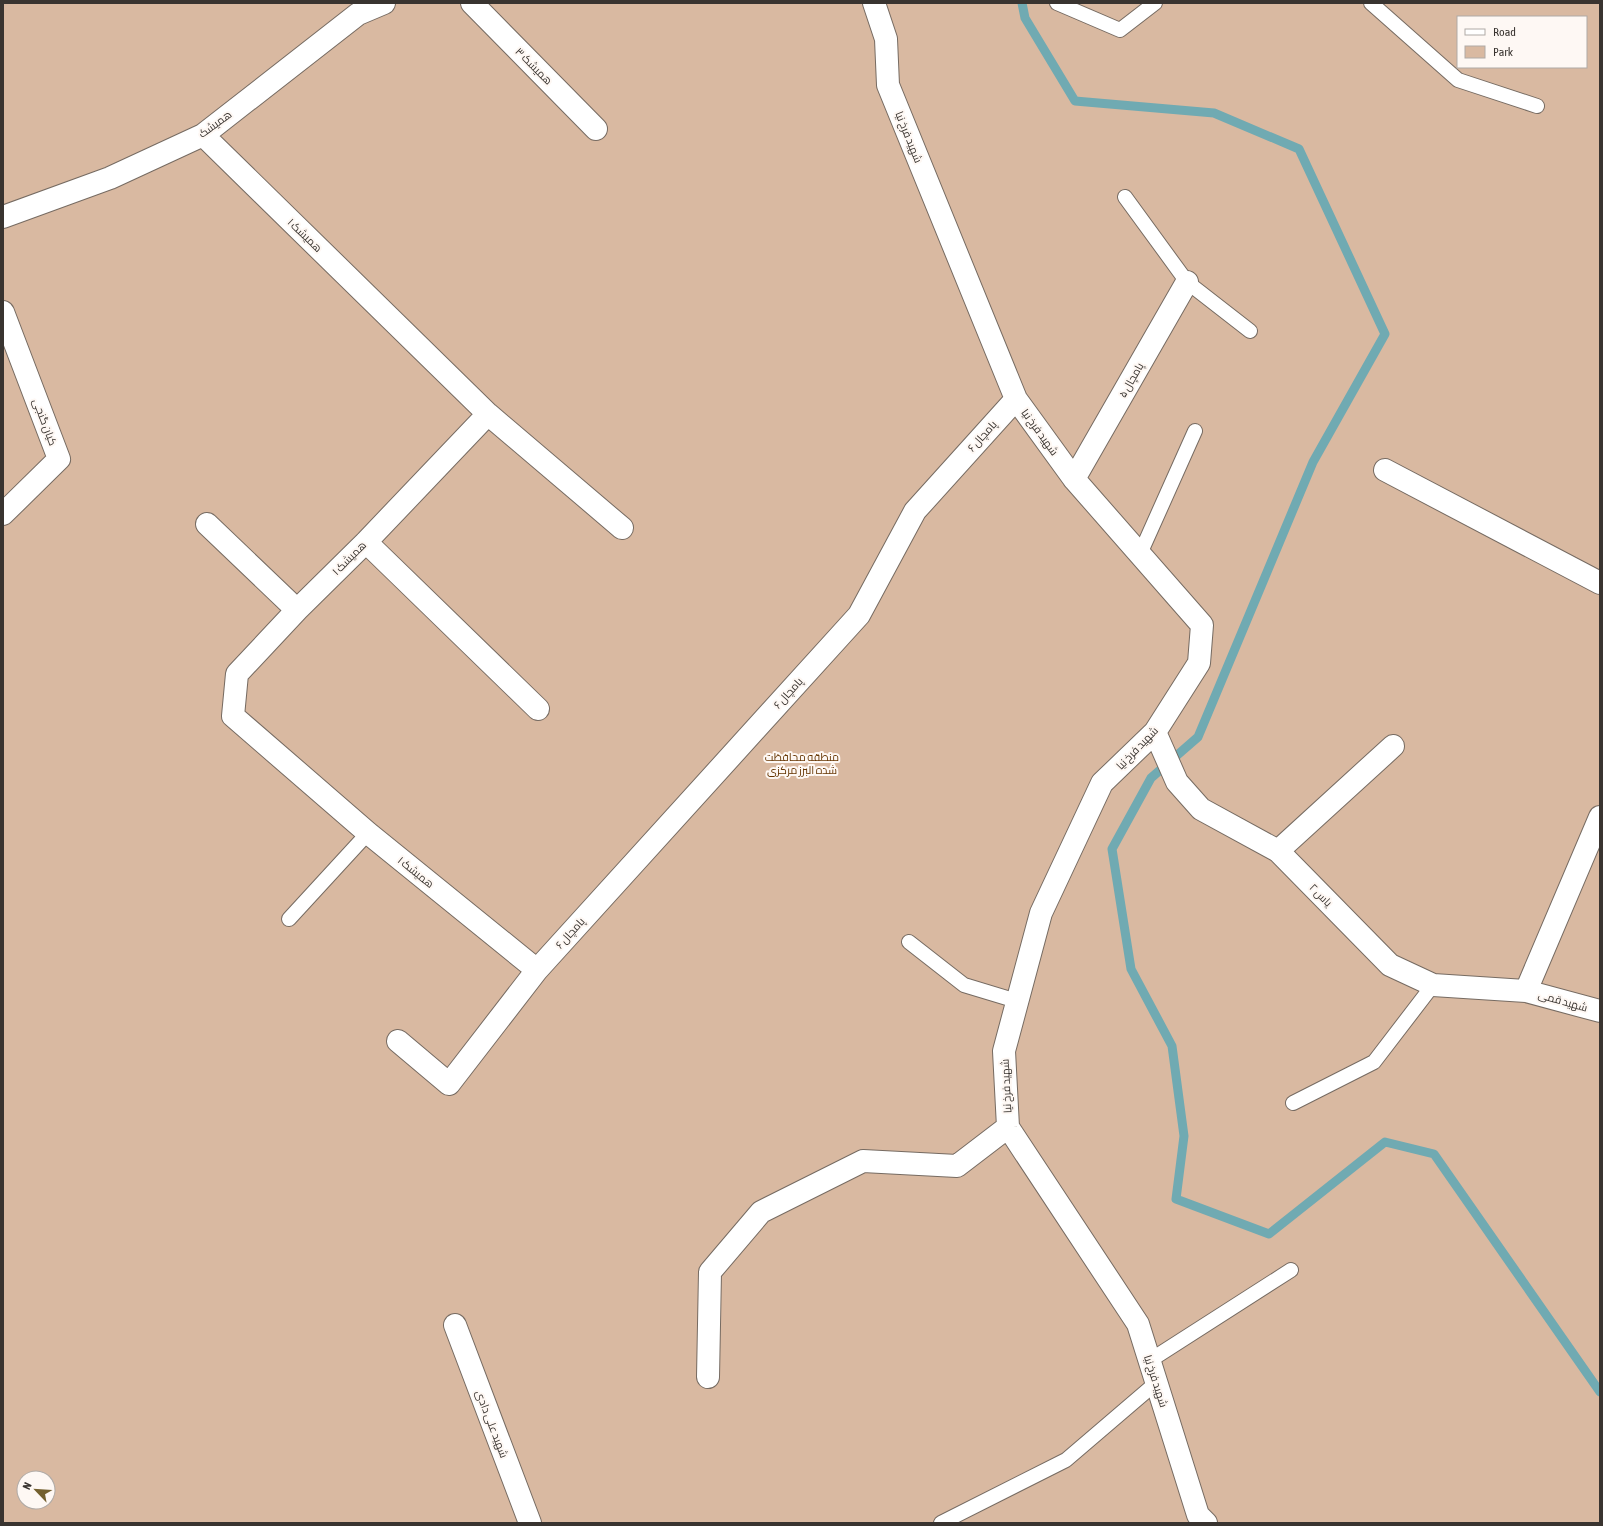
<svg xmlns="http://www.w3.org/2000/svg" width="1603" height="1526" viewBox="0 0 1603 1526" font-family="'Asap Condensed',Cairo,sans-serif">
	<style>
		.park { fill: #d9b9a1; fill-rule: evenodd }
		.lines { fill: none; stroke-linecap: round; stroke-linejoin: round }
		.stream { stroke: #70aab2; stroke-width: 9 }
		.service-casing { stroke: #766b62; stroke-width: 16 }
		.minor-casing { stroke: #766b62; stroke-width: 24 }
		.service { stroke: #fff; stroke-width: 14 }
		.minor { stroke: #fff; stroke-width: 22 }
		.labels { text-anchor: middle; stroke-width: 4; stroke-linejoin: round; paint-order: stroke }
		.street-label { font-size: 11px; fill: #393430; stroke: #fef8f4 }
		.park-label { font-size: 11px; fill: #653400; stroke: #fef8f4 }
	</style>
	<rect width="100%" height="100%" fill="#f7eae0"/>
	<path class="park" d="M3,3H1600V1523H3ZM1458,17H1586V67H1458ZM24,1478H48V1502H24Z"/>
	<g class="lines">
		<path class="stream" d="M1022,3L1025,18L1075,101L1214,113L1299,149L1385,334L1313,462L1198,737L1151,778L1112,849L1131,969L1172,1046L1184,1136L1176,1199L1269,1234L1385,1142L1434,1154L1600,1392"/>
		<g class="service-casing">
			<path id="service" d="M1057,3L1120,30L1155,3
				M1371,3L1458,80L1537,106
				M1125,197L1187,282L1250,331
				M1140,554L1195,431
				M289,919L368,833
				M909,942L964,985L1017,1001
				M1293,1103L1374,1062L1433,985
				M1149,1361L1291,1270
				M941,1523L1066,1460L1156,1383"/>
		</g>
		<g class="minor-casing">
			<path id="minor" d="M472,3L596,129
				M874,3L886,39L888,85L1016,399L1074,479L1202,625L1199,663L1155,732L1102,783L1041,913L1004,1051L1008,1127L1138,1324L1198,1515L1206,1523
				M203,135L488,414L366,542L297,610L237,674L233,716L368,833L537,970
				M3,217L110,178L203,135L358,14L384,3
				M3,312L59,459L3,514
				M488,414L622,528
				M1385,470L1600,583
				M1074,479L1187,282
				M207,524L297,610
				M366,542L538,709
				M1155,732L1177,782L1201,809L1278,851L1390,965L1433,985L1526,991L1600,1011
				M1278,851L1393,746
				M1526,991L1600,817
				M398,1041L449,1084L537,970L859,615L915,511L1016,399
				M455,1325L530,1523
				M708,1377L710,1272L761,1212L863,1161L957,1166L1008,1127"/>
		</g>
		<use href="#service" class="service"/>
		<use href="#minor" class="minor"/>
	</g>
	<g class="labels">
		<g class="street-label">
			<text transform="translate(534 66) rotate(45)" y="4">همیشک ۳</text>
			<text transform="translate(215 124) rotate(-36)" y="4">همیشک</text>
			<text transform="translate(909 137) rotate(68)" y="4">شهید فرخ نیا</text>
			<text transform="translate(305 235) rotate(44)" y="4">همیشک ۱</text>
			<text transform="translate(1131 380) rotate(-60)" y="4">پامچال ۵</text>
			<text transform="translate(45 422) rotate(69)" y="4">کیان گنجی</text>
			<text transform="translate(1040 432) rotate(54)" y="4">شهید فرخ نیا</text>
			<text transform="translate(982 436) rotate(-48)" y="4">پامچال ۶</text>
			<text transform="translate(349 558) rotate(-45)" y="4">همیشک ۱</text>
			<text transform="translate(788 693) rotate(-48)" y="4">پامچال ۶</text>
			<text transform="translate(1137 748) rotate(-46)" y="4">شهید فرخ نیا</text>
			<text transform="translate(416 872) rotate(39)" y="4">همیشک ۱</text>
			<text transform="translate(1321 895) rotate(45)" y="4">یاس ۲</text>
			<text transform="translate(570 933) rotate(-48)" y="4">پامچال ۶</text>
			<text transform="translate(1563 1001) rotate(16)" y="4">شهید قمی</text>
			<text transform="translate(1006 1086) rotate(-93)" y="4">شهید فرخ نیا</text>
			<text transform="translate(1156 1381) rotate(72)" y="4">شهید فرخ نیا</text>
			<text transform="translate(492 1424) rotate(69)" y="4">شهید علی دادی</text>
		</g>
		<g class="park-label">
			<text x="802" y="761">منطقه محافظت<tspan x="802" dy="13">شده البرز مرکزی</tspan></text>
		</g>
	</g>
	<rect width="1603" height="1526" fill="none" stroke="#393430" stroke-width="8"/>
	<rect x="1457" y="16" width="130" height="52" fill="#fef8f4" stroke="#afaaa6"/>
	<rect x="1465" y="29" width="20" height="6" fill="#ffffff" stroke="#afaaa6"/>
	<text x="1493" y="36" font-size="12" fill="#393430">Road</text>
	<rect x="1465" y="46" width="20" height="12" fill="#d9b9a1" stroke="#afaaa6"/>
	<text x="1493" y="56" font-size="12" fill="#393430">Park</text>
	<g transform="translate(36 1490) rotate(295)"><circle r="19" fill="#fef8f4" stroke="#afaaa6"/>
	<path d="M0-3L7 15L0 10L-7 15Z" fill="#74602f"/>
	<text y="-6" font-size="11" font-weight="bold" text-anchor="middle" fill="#393430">N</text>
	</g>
</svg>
